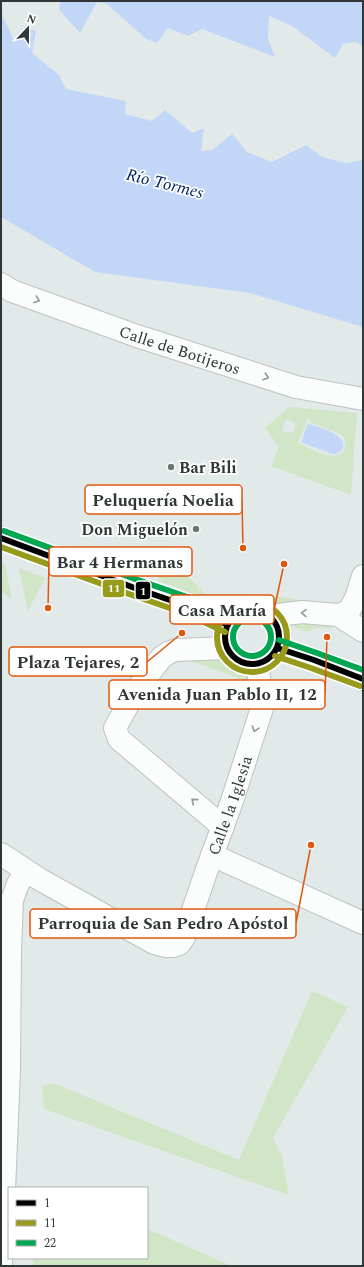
<svg xmlns="http://www.w3.org/2000/svg" width="364" height="1267" viewBox="0 0 364 1267" font-family="Spectral,serif">
	<style>
		.green { fill: #d1e6c6; fill-rule: evenodd }
		.water { fill: #c2d7f7 }
		.lines { fill: none; stroke-linecap: round; stroke-linejoin: round }
		.minor-casing { stroke: #bdc2c2; stroke-width: 24 }
		.highway-casing { stroke: #bdc2c2; stroke-width: 24 }
		.minor { stroke: #fbfcfc; stroke-width: 22 }
		.highway { stroke: #fbfcfc; stroke-width: 22 }
		.bus-1-casing { stroke: #fff; stroke-width: 9 }
		.bus-2-casing { stroke: #fff; stroke-width: 9 }
		.bus-3-casing { stroke: #fff; stroke-width: 9 }
		.bus-1 { stroke: #000; stroke-width: 6 }
		.bus-2 { stroke: #979a1b; stroke-width: 6 }
		.bus-3 { stroke: #00a651; stroke-width: 6 }
		.oneway { stroke: #969999 }
		.poi-dot { fill: #6f7575; stroke: #fff; stroke-width: 1.5 }
		.labels { text-anchor: middle; stroke-width: 3.5; stroke-linejoin: round; paint-order: stroke }
		.street-label { font-size: 16px; fill: #313636; stroke: #fff }
		.poi-label { font-size: 16px; font-weight: bold; fill: #313636; stroke: #fff; text-anchor: start }
		.water-label { font-size: 17px; font-style: italic; fill: #012363; stroke: #fff }
		.leader { fill: none; stroke: #df570e; stroke-width: 1.5 }
		.callout-dot { fill: #df570e; stroke: #fff; stroke-width: 1.5 }
		.callout { fill: #fff; stroke: #df570e; stroke-width: 1.5 }
		.callout-label { font-size: 17px; text-anchor: middle; font-weight: bold; fill: #313636 }
		.line-badge { stroke: #fff; stroke-width: 1.5 }
		.badge-label { font-size: 11px; text-anchor: middle; font-weight: bold; fill: #fff }
	</style>
	<rect width="100%" height="100%" fill="#e2e9e9"/>
	<path class="green" d="M289,407L357,413L351,495L271,466L279,447L265,428ZM308,418L311,419L310,422L338,433C343,436 346,440 345,446C341,467 309,448 298,443ZM286,419L293,422L295,424V430C290,434 287,433 282,431Z
		M5,563L12,600L1,591V566Z
		M19,568L45,578L28,611Z
		M168,571C188,575 194,580 206,596L220,597L234,595H274L312,603L279,604L256,595L242,598L229,603L217,602L158,581L159,577Z
		M290,619L319,621L334,626C328,632 321,626 313,629C311,630 309,631 307,632L289,625Z
		M220,659L223,660C228,671 241,674 252,678L251,683L189,660Z
		M312,991L348,1007L273,1138L282,1156L289,1195L44,1109L42,1086L53,1083L239,1160Z
		M147,1229L232,1266H33L34,1258H147Z"/>
	<path class="water" d="M60,1H363V46L355,42L343,44L335,58L292,26L269,16L268,39L275,57L202,29L188,36L168,28L157,43L146,39L107,4L97,2L80,33L59,10Z
		M1,13L14,40L29,28L36,31L32,53L59,75L66,89L126,101L125,114L152,121L165,110L192,133L204,128L201,151L212,150L232,134L247,152L272,162L306,145L322,157L346,163L363,160V327L250,293L95,272L1,217Z
		M308,424C318,427 347,434 343,448C341,452 337,454 332,454L301,442Z"/>
	<g class="lines">
		<g class="minor-casing">
			<g id="minor">
				<path id="s1" d="M1,284L12,291L137,336L296,387L363,399"/>
				<path d="M338,615L349,611L356,598L363,576"/>
				<path d="M270,616L302,612L338,615L363,631"/>
				<path d="M223,827L119,739L115,728L135,692L161,658L168,653L176,650L227,648"/>
				<path id="s2" d="M1,854L39,879L154,943L165,946H173L179,944L184,937L187,928L206,872L232,801L263,705L257,664"/>
				<path d="M212,855L363,923"/>
				<path d="M1,1264L9,1070L10,952L12,900L18,884L26,871"/>
			</g>
		</g>
		<g class="highway-casing">
			<path id="highway" d="M1,538L132,587L190,607L228,625
				M225 637a27 27 0 1 1 54 0a27 27 0 1 1-54 0Z
				M277,648L314,660L363,679"/>
		</g>
		<use href="#minor" class="minor"/>
		<use href="#highway" class="highway"/>
		<g class="bus-1-casing">
			<path id="bus-1" d="M1,538L132,587L190,607L228,625
				M225 637a27 27 0 1 1 54 0a27 27 0 1 1-54 0Z
				M277,648L314,660L363,679"/>
		</g>
		<g class="bus-2-casing">
			<path id="bus-2" d="M1,547L129,594L187,614L225,632
				M217 637a35 35 0 1 1 70 0a35 35 0 1 1-70 0Z
				M275,656L311,668L360,686"/>
		</g>
		<g class="bus-3-casing">
			<path id="bus-3" d="M4,531L135,579L193,599L231,618
				M233 637a19 19 0 1 1 38 0a19 19 0 1 1-38 0Z
				M279,640L317,653L363,670"/>
		</g>
		<use href="#bus-1" class="bus-1"/>
		<use href="#bus-2" class="bus-2"/>
		<use href="#bus-3" class="bus-3"/>
	</g>
	<defs><path id="oneway-chevron" d="M-2-3.5L2.5 0L-2 3.5" fill="none" stroke-width="1.6" stroke-linecap="round" stroke-linejoin="round"/></defs>
	<g class="oneway">
		<use href="#oneway-chevron" transform="translate(37 300) rotate(20)"/>
		<use href="#oneway-chevron" transform="translate(266 377) rotate(18)"/>
		<use href="#oneway-chevron" transform="translate(304 613) rotate(-179)"/>
		<use href="#oneway-chevron" transform="translate(255 729) rotate(108)"/>
		<use href="#oneway-chevron" transform="translate(194 801) rotate(-140)"/>
	</g>
	<g class="poi-dot">
		<circle cx="171" cy="467" r="4"/>
		<circle cx="196" cy="529" r="4"/>
	</g>
	<g class="labels">
		<g class="street-label">
			<text dy="6" stroke="none"><textPath href="#s1" startOffset="191">Calle de Botijeros</textPath></text>
			<text dy="6" stroke="none"><textPath href="#s2" startOffset="351">Calle la Iglesia</textPath></text>
		</g>
		<g class="poi-label">
			<text x="179" y="473">Bar Bili</text>
			<text x="188" y="535" text-anchor="end">Don Miguelón</text>
		</g>
		<g class="water-label">
			<text transform="translate(165 183) rotate(14)" y="6">Río Tormes</text>
		</g>
	</g>
	<path class="leader" d="M243 548L242 500M48 608L49 562M284 564L274 610M182 633L147 662M327 637L325 694M311 845L296 923"/>
	<g class="callout-dot">
		<circle cx="243" cy="548" r="4"/>
		<circle cx="48" cy="608" r="4"/>
		<circle cx="284" cy="564" r="4"/>
		<circle cx="182" cy="633" r="4"/>
		<circle cx="327" cy="637" r="4"/>
		<circle cx="311" cy="845" r="4"/>
	</g>
	<g class="callout">
		<rect x="85" y="485" width="157" height="29" rx="4"/>
		<rect x="49" y="547" width="143" height="29" rx="4"/>
		<rect x="170" y="595" width="104" height="29" rx="4"/>
		<rect x="9" y="647" width="138" height="29" rx="4"/>
		<rect x="109" y="680" width="216" height="29" rx="4"/>
		<rect x="30" y="909" width="266" height="29" rx="4"/>
	</g>
	<g class="callout-label">
		<text x="163" y="506">Peluquería Noelia</text>
		<text x="120" y="568">Bar 4 Hermanas</text>
		<text x="222" y="616">Casa María</text>
		<text x="78" y="668">Plaza Tejares, 2</text>
		<text x="217" y="700">Avenida Juan Pablo II, 12</text>
		<text x="163" y="929">Parroquia de San Pedro Apóstol</text>
	</g>
	<g class="line-badge">
		<rect x="102" y="579" width="23" height="19" rx="4" fill="#979a1b"/>
		<rect x="135" y="581" width="16" height="19" rx="4" fill="#000"/>
	</g>
	<g class="badge-label">
		<text x="114" y="592">11</text>
		<text x="143" y="595">1</text>
	</g>
	<rect width="364" height="1267" fill="none" stroke="#313636" stroke-width="4"/>
	<rect x="8" y="1187" width="140" height="72" fill="#ffffff" stroke="#adafaf"/>
	<rect x="16" y="1200" width="20" height="6" fill="#000000" stroke="#adafaf"/>
	<text x="44" y="1207" font-size="12" fill="#313636">1</text>
	<rect x="16" y="1220" width="20" height="6" fill="#979a1b" stroke="#adafaf"/>
	<text x="44" y="1227" font-size="12" fill="#313636">11</text>
	<rect x="16" y="1240" width="20" height="6" fill="#00a651" stroke="#adafaf"/>
	<text x="44" y="1247" font-size="12" fill="#313636">22</text>
	<g transform="translate(28 28) rotate(22)" stroke="#ffffff" stroke-width="3" paint-order="stroke">
	<path d="M0-3L7 15L0 10L-7 15Z" fill="#313636"/>
	<text y="-6" font-size="11" font-weight="bold" text-anchor="middle" fill="#313636">N</text>
	</g>
</svg>
